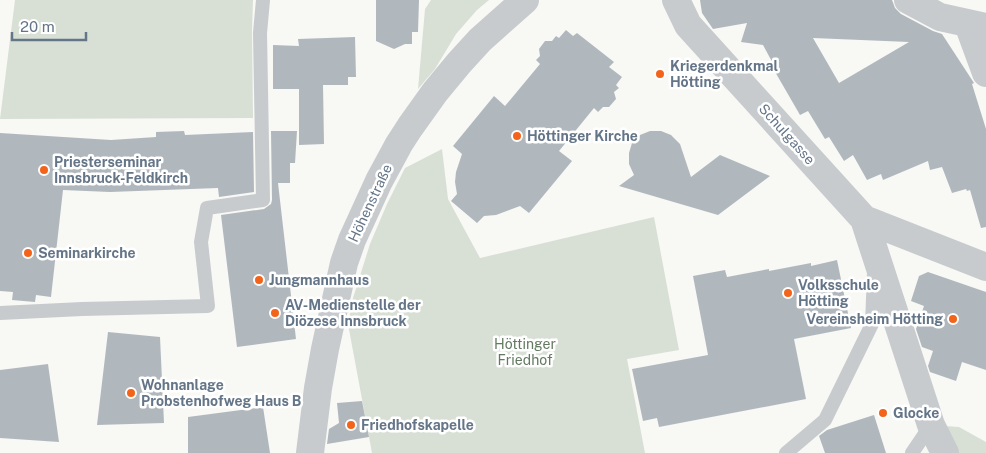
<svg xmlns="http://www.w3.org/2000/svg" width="986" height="453" viewBox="0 0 986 453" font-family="'Public Sans',sans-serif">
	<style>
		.green { fill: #d8e0d5 }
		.building { fill: #b0b8be; fill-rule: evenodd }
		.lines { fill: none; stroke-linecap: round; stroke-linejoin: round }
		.service { stroke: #c7cbce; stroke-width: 14 }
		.minor { stroke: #c7cbce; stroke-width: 28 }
		.tertiary { stroke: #c7cbce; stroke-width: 28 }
		.poi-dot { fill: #f3631a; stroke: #fff; stroke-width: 2 }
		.labels { text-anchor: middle; stroke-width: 5; stroke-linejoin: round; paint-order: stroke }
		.poi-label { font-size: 14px; font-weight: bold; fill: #647588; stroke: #fff; text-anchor: start }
		.street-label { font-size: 14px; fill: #647588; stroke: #fff }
		.park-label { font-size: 14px; fill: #627a60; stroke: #fff }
	</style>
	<rect width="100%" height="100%" fill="#f8f8f5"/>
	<path class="green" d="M15,0H253L252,30L253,118L0,119Z
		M431,0H489L477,10L456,34L435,69L418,89L425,9Z
		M442,149L448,199L480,258L654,217L679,350L627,359L645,453H372L348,324L353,298L370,244L387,204L405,168Z
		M931,425L959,427L986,442V453H945Z"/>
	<path class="building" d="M376,0H419L418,32H412V44H405L394,49L376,41Z
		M700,0H892L895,8L901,14L933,31L942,34L974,83L972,84L986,129V227L981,228L970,190L967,191L966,189L952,193L942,167L930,170L928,161L883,180L881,174L867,180L853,155L844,161L829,137L825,139L808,111L800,115L774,70L776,69L763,45L741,42L747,23L713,29L702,13ZM813,38L909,42L839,83Z
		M566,30L573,36L577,33L614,62L609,67L622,77L616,85L619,88L614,92L616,99L609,107H603L598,112L594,108L559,151L572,161L529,213L520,206L496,215L484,216L477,223L451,201L457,194L455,182L456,172L462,154L453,146L494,96L505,106L540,64L536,60L540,56L539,49L545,41H552L556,36L559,38Z
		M355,37L356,77H348V85H323L324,144L299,145V89H273V45L299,46L298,39Z
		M184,131L185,135L253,132L254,192L219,197L218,188L110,192L63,190L51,297L36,295L35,302L12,300L13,292L0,291V133L111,140L156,137V132Z
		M271,131H297L295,163H290V183H278L296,339L237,347L221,215L264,209L271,204L272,200Z
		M650,131H661L671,135L680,144L691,177L720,155L770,176L718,215L619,186L634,175L629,164V153L632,143L640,135Z
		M837,260L851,328L794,339L806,399L659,427L657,418L643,421L632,369L708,355L693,276L725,270L727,277L769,269V271L811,263V266Z
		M928,272L986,292V370L962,362L956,381L930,372L928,366L933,351L922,347L916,329L924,306L911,301L919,276Z
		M108,332L160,337L164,423L97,425Z
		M48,364L59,442L0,438V370Z
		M362,401L369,437L327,444L329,429L339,423L337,403Z
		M263,407L270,453H188V417Z
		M874,415L886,453H825L819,436L827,430Z"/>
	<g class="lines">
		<path class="service" d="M0,313L82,309L208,306L201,242L207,208L263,200L260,33L263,0
			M786,453L825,420L872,324L874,273
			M912,453L931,425"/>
		<path class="minor" d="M676,0L688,25L864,219L931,425L945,453
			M968,24L986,73
			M864,219L986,267"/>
		<path class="tertiary" d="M908,0L940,17L986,27
			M310,453L318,388L325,349L344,263L352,240L379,181L399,144L410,127L435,92L459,63L480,40L525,0"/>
	</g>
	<g class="poi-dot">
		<circle cx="660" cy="74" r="5"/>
		<circle cx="517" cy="136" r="5"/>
		<circle cx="44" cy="170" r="5"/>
		<circle cx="28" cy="253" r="5"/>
		<circle cx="259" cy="280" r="5"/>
		<circle cx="788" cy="293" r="5"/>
		<circle cx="275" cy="313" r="5"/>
		<circle cx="953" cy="319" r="5"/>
		<circle cx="131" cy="393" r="5"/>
		<circle cx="883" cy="413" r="5"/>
		<circle cx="351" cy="425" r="5"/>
	</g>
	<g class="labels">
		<g class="poi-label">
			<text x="670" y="71">Kriegerdenkmal<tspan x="670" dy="16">Hötting</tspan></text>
			<text x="527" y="141">Höttinger Kirche</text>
			<text x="54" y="167">Priesterseminar<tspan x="54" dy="16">Innsbruck-Feldkirch</tspan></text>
			<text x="38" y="258">Seminarkirche</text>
			<text x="269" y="285">Jungmannhaus</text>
			<text x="798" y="290">Volksschule<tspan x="798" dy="16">Hötting</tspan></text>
			<text x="285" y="310">AV-Medienstelle der<tspan x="285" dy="16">Diözese Innsbruck</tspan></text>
			<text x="943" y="324" text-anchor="end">Vereinsheim Hötting</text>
			<text x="141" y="390">Wohnanlage<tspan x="141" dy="16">Probstenhofweg Haus B</tspan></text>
			<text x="893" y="418">Glocke</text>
			<text x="361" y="430">Friedhofskapelle</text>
		</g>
		<g class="street-label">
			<text transform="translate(787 134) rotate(48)" y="5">Schulgasse</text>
			<text transform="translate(370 203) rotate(-65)" y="5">Höhenstraße</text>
		</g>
		<g class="park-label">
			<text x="525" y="349">Höttinger<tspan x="525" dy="16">Friedhof</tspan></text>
		</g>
	</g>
	<path d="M12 32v8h74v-8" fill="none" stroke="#647588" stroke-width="2.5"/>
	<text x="20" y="32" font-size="15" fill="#647588" stroke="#ffffff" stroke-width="4" paint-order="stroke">20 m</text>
</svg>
